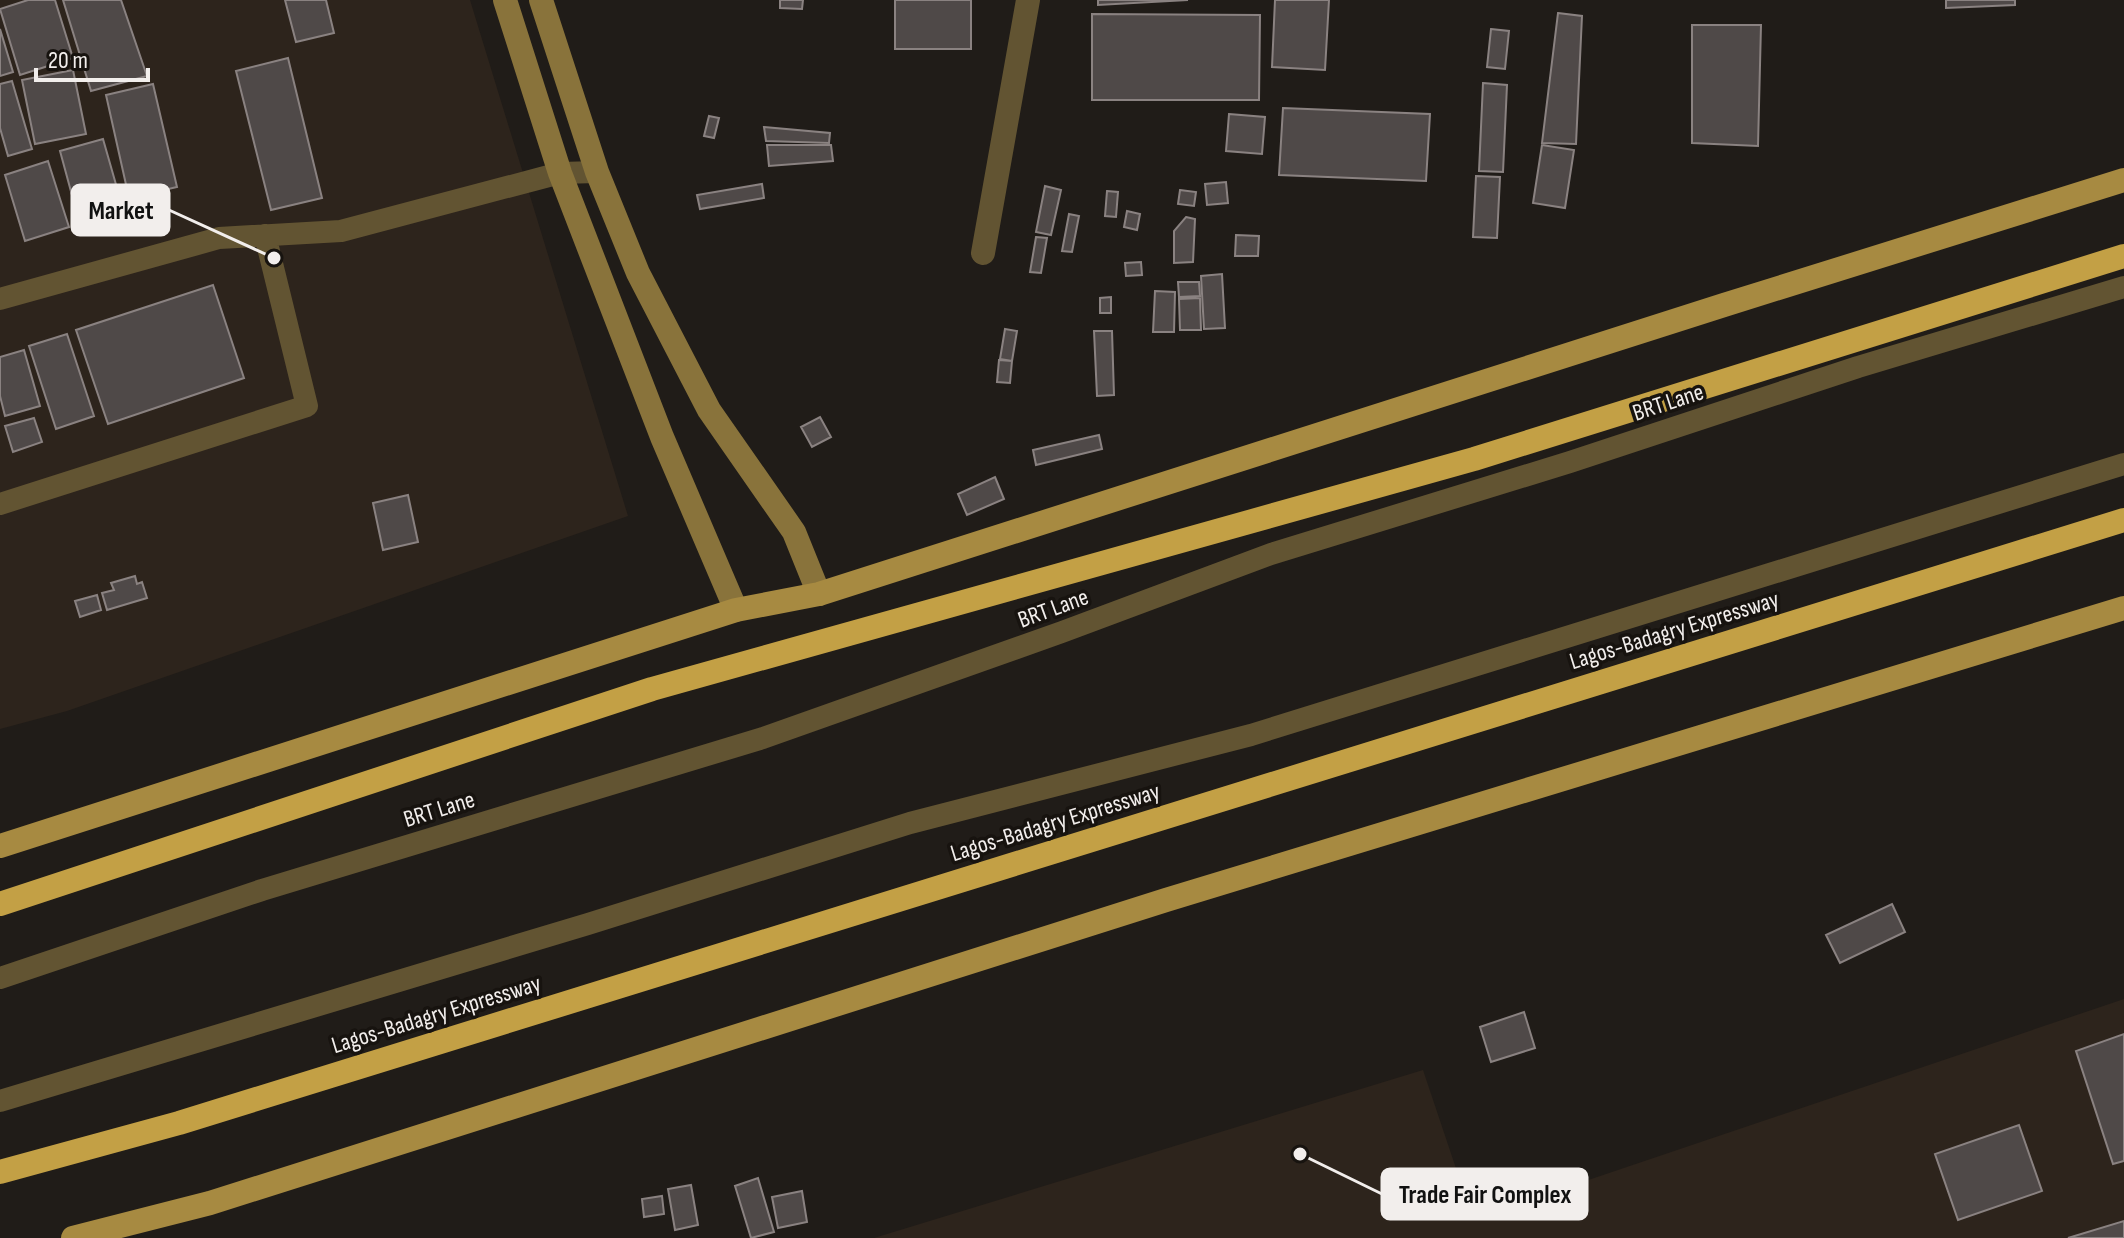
<svg xmlns="http://www.w3.org/2000/svg" width="2124" height="1238" viewBox="0 0 2124 1238" font-family="'Sofia Sans Condensed',sans-serif">
	<style>
		.built { fill: #2d241c }
		.building { fill: #4f4948; stroke: #8a8281; stroke-width: 2 }
		.lines { fill: none; stroke-linecap: round; stroke-linejoin: round }
		.lane { stroke: #625432; stroke-width: 22 }
		.street { stroke: #625432; stroke-width: 24 }
		.secondary { stroke: #89733b; stroke-width: 24 }
		.primary { stroke: #a78a41; stroke-width: 24 }
		.highway { stroke: #c3a045; stroke-width: 24 }
		.labels { text-anchor: middle; stroke-width: 7; stroke-linejoin: round; paint-order: stroke }
		.street-label { font-size: 24px; fill: #f2eeec; stroke: #17130f }
		.leader { fill: none; stroke: #f2eeec; stroke-width: 3 }
		.callout-dot { fill: #f2eeec; stroke: #17130f; stroke-width: 3 }
		.callout { fill: #f2eeec; stroke: #f2eeec; stroke-width: 3 }
		.callout-label { font-size: 26px; text-anchor: middle; font-weight: bold; fill: #111 }
	</style>
	<rect width="100%" height="100%" fill="#201c18"/>
	<path class="built" d="M0,0H470L628,516L67,711L0,729Z
		M2124,999V1238H874L1423,1070L1473,1219Z"/>
	<path class="building" d="M28,0H55L73,58L20,75L0,9Z
		M63,0H121L147,76L91,91Z
		M285,0H326L334,33L296,42Z
		M780,0H803L802,9L780,8Z
		M895,0H971V49H895Z
		M1098,0H1188L1098,5Z
		M1275,0H1329L1325,70L1272,67Z
		M1946,0H2015V5L1946,8Z
		M1558,13L1582,16L1576,144L1542,143Z
		M1092,14L1260,15L1259,100H1092Z
		M1692,25H1761L1758,146L1692,143Z
		M0,29L13,72L0,76Z
		M1491,29L1509,31L1505,69L1487,67Z
		M288,58L322,198L271,210L236,71Z
		M73,70L86,134L35,144L22,80Z
		M12,81L32,149L8,156L0,128V84Z
		M1483,83L1507,85L1503,172L1479,171Z
		M153,84L177,187L129,198L106,95Z
		M1283,108L1430,114L1426,181L1279,175Z
		M1229,114L1265,117L1262,154L1226,151Z
		M709,116L719,118L714,138L704,136Z
		M764,127L830,133L829,143L766,141Z
		M103,139L123,209L79,221L60,151Z
		M767,145H831L833,161L769,166Z
		M1542,145L1574,150L1565,208L1533,203Z
		M48,161L69,227L25,241L5,175Z
		M1476,176L1500,177L1497,238L1473,237Z
		M1226,182L1228,203L1207,205L1205,184Z
		M762,184L764,198L700,209L697,195Z
		M1045,186L1061,190L1051,235L1036,232Z
		M1180,190L1196,192L1194,206L1178,204Z
		M1107,191L1118,192L1116,217L1105,216Z
		M1127,211L1140,214L1137,230L1124,227Z
		M1069,214L1079,216L1072,252L1062,251Z
		M1186,217L1195,219L1193,262L1174,263V231Z
		M1236,235L1259,236L1258,256H1235Z
		M1036,237L1047,238L1041,273L1030,272Z
		M1141,262L1142,275L1126,276L1125,263Z
		M1222,274L1225,328L1204,329L1201,276Z
		M1178,282H1199L1200,296L1179,297Z
		M213,285L244,378L108,424L76,330Z
		M1155,291L1175,292L1174,332H1153Z
		M1111,297V313H1100V298Z
		M1200,298L1201,330H1180L1179,299Z
		M1005,329L1017,331L1012,361L1000,359Z
		M1094,331H1112L1114,395L1097,396Z
		M67,334L94,416L56,429L29,346Z
		M24,350L40,406L5,416L0,396V357Z
		M999,360L1012,361L1010,383L997,382Z
		M820,417L831,437L812,447L801,427Z
		M34,418L42,442L13,452L5,426Z
		M1099,435L1102,449L1036,465L1033,450Z
		M995,477L1004,499L967,515L958,494Z
		M408,495L418,542L383,550L373,503Z
		M135,576L137,584L142,582L147,598L107,610L102,593L114,590L111,583Z
		M97,595L101,610L80,617L75,601Z
		M1892,904L1905,932L1840,963L1826,935Z
		M1524,1012L1535,1048L1491,1062L1480,1027Z
		M2124,1034V1161L2113,1164L2076,1051Z
		M2019,1125L2042,1191L1958,1220L1935,1154Z
		M758,1178L774,1232L751,1238L735,1186Z
		M691,1185L698,1225L675,1230L668,1189Z
		M802,1191L807,1222L778,1228L772,1197Z
		M662,1196L664,1214L644,1217L642,1199Z
		M2124,1221V1238H2068Z"/>
	<g class="lines">
		<path class="lane" d="M0,299L219,238L341,231L560,173L597,172
			M0,504L307,406L265,235
			M0,978L262,890L763,738L1062,632L1271,554L1570,462L1858,367L2124,287
			M0,1101L588,924L910,823L1251,735L2124,464"/>
		<path class="street" d="M983,253L1028,0"/>
		<path class="secondary" d="M505,0L560,173L662,437L736,610
			M541,0L597,172L638,273L709,410L794,532L819,594"/>
		<path class="primary" d="M0,846L736,610L819,594L1724,305L2124,180
			M73,1238L210,1203L1166,900L2124,608"/>
		<path class="highway" d="M0,904L652,689L1474,459L2124,256
			M0,1172L179,1123L2124,520"/>
	</g>
	<g class="labels">
		<g class="street-label">
			<text transform="translate(1668 402) rotate(-18)" y="8">BRT Lane</text>
			<text transform="translate(1053 608) rotate(-20)" y="8">BRT Lane</text>
			<text transform="translate(1674 630) rotate(-17)" y="8">Lagos-Badagry Expressway</text>
			<text transform="translate(439 809) rotate(-17)" y="8">BRT Lane</text>
			<text transform="translate(1055 822) rotate(-17)" y="8">Lagos-Badagry Expressway</text>
			<text transform="translate(436 1014) rotate(-17)" y="8">Lagos-Badagry Expressway</text>
		</g>
	</g>
	<path class="leader" d="M274 258L169 210M1300 1154L1382 1194"/>
	<g class="callout-dot">
		<circle cx="274" cy="258" r="8"/>
		<circle cx="1300" cy="1154" r="8"/>
	</g>
	<g class="callout">
		<rect x="72" y="185" width="97" height="50" rx="8"/>
		<rect x="1382" y="1169" width="205" height="50" rx="8"/>
	</g>
	<g class="callout-label">
		<text x="121" y="219">Market</text>
		<text x="1485" y="1203">Trade Fair Complex</text>
	</g>
	<path d="M36 68v12h112v-12" fill="none" stroke="#f2eeec" stroke-width="4"/>
	<text x="48" y="68" font-size="24" fill="#f2eeec" stroke="#17130f" stroke-width="6" paint-order="stroke">20 m</text>
</svg>
